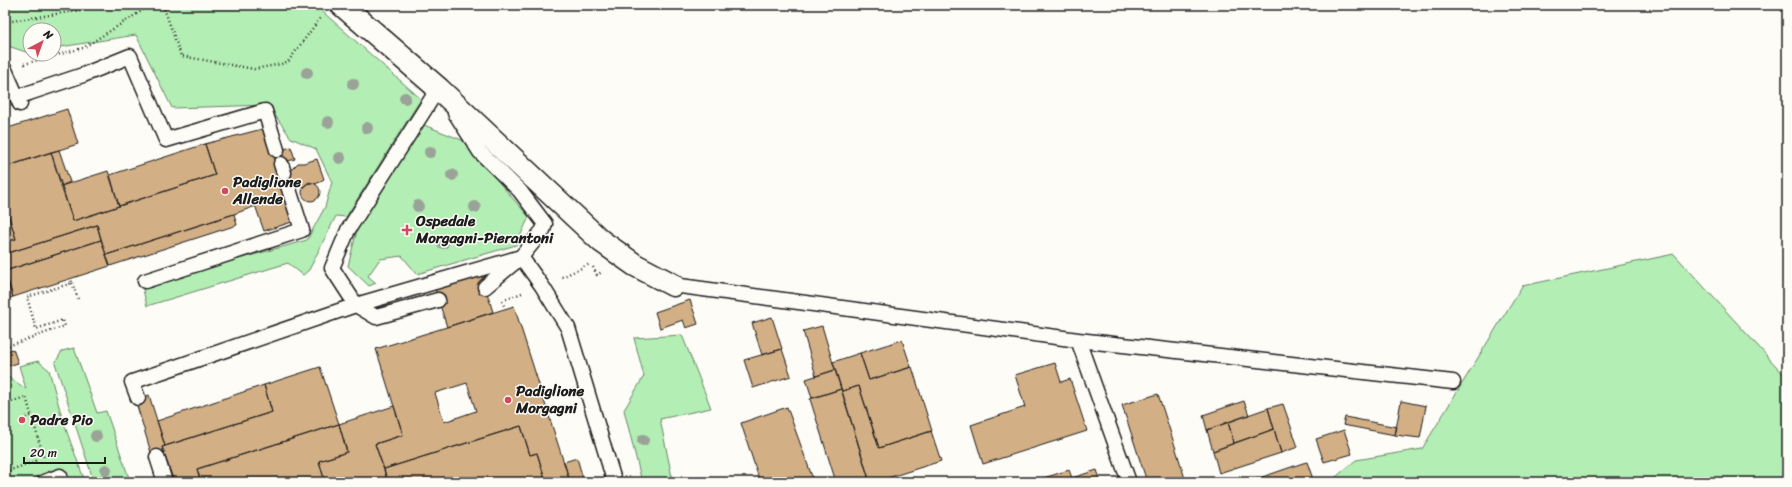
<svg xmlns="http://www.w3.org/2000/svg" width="1792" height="487" viewBox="0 0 1792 487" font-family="Sriracha,sans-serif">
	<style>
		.green { fill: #b3eeb4; stroke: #688568 }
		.building { fill: #d3af85; stroke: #1c1c1c; fill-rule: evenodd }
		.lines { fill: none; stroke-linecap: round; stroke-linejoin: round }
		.lane-casing { stroke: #1c1c1c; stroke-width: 17 }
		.street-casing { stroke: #1c1c1c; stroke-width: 25 }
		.path { stroke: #1c1c1c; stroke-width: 2.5; stroke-dasharray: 1 3; stroke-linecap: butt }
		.lane { stroke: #fdfcf7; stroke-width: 14 }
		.street { stroke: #fdfcf7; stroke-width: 22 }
		.tree { fill: #9aa398 }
		.poi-dot { fill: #d1495b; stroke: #fdfcf7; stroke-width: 1.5 }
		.labels { text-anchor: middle; stroke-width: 3; stroke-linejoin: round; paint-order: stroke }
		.poi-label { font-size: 15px; font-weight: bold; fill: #1c1c1c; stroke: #fdfcf7; text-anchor: start }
	</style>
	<rect width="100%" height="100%" fill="#fdfcf7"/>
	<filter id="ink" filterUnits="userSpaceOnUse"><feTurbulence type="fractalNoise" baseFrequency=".025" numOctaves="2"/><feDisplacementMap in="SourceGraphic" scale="8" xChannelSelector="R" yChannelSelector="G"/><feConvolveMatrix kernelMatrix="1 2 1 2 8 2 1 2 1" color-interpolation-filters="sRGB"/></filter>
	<g filter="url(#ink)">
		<path class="green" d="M5,5H315L421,99L346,217L336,216L309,270L303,275L288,263L147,306L142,286L307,240L325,207L332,182L316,149L291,138L268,105L172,108L136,35L54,48V30H30V51L26,52L5,45Z
			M424,125L462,140L529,217L516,245L417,274L402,256L380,259L368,276L376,283L369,286L348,266L358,226Z
			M1674,254L1787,378V482H1330L1356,460L1422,449L1522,286Z
			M682,335L711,408L660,419L673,482H642L624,410L644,376L634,338Z
			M74,348L97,413L106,411L130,481L94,482L55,363L62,351Z
			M38,361L49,370L63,421L85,482H5V371L9,377L26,389L19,366Z"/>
		<path class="building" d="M67,109L78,144L5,167V129Z
			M266,128L286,195L234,214L106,255L97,225L5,254V242L16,239L5,204V167L51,152L73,221L215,175L205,144Z
			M205,144L215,175L119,206L110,175Z
			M291,147L295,159L278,164L281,160L280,156L274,152Z
			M59,150L70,182L61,186L51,152Z
			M317,159L324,179L316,184L309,182L303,187L293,184L284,186L281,175L288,173L298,163H304Z
			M108,171L119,206L73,221L61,186Z
			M302 192a9 9 0 1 1 18 0a9 9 0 1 1-18 0Z
			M286,195L295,221L264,231L255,205Z
			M5,204L16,239L5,242Z
			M234,214L237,225L110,266L106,255Z
			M97,225L101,240L5,271V254Z
			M101,240L110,266L13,297L5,271Z
			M5,272L9,286L5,287Z
			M481,274L493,312L447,327L435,289Z
			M9,286L13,297L5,300V287Z
			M690,300L698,324L686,328L683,320L660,328L655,312Z
			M514,306L570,482H546L537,453L530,455L521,426L384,469L375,444L403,435L376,349ZM467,383L476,411L444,422L435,393Z
			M772,317L782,349L762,355L752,323Z
			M822,326L835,370L816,376L803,331Z
			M902,340L911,367L869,380L860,353Z
			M13,349L18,363L5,367V352Z
			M782,349L791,376L753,388L744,360Z
			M860,353L869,380L912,367L932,431L879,448L859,386L842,391L833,362Z
			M1055,363L1061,382L1070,379L1087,431L983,464L971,425L1025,407L1015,375Z
			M320,367L339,424L197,469L201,482H174L162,447L272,412L264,385Z
			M835,370L841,389L812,398L806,379Z
			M264,385L272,412L165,446L157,421Z
			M859,386L879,448L931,431L941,461L875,482H870L842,391Z
			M841,389L869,480L862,482H836L810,399Z
			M1158,394L1175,446L1186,482H1147L1122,405Z
			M149,395L165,446L162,447L165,453L152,456L135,399Z
			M1244,401L1249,415L1207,430L1203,415Z
			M1401,401L1426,406L1420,438L1395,435Z
			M1283,404L1298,447L1281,453L1268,408Z
			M394,406L403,435L375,444L388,482H325L319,461L347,452L339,424Z
			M787,407L814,482H760L741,423Z
			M1268,408L1274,429L1234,443L1228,422Z
			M1345,417L1397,427L1395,435L1343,425Z
			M1228,422L1234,443L1213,451L1207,430Z
			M339,424L347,452L319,461L325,482H201L197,469Z
			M521,426L530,455L537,453L546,482H388L384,469Z
			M1274,429L1281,453L1219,473L1213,451Z
			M1344,430L1352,454L1324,462L1316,439Z
			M577,458L584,482H570L564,462Z
			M1307,462L1314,482H1248L1303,463Z
			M1069,470L1072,478L1097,470L1101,482H1031Z
			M888,478L889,482H875Z"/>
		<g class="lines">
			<g class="lane-casing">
				<path id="lane" d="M5,70L20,104
					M17,97L83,75L130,56L166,140L265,111L277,150
					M281,164L284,173
					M145,281L302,230L288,186
					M673,285L1078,340L1129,482
					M485,287L521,257L542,286L568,328L613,477
					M438,300L376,317L356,305L332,268L348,230L434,95L439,89L444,96
					M1078,340L1453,382
					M138,398L132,382L356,305L521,257L543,230L545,224L520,191L480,152L455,113
					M157,457L165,482
					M44,482L60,476"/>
			</g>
			<g class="street-casing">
				<path id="street" d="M342,5L439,89L601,241L635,265L673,285"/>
			</g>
			<path class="path" d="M163,5L181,56L254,69L287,63L321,17
				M5,24L12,21L81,10L93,5
				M24,64L83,48L151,5
				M593,267L597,275L602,272
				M562,277L590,264
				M72,283L78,299
				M506,299L522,293
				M502,301L505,308
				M5,347L65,326L63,320L36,329L27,297L72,283L71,278
				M5,389L10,402L26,397L44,458
				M26,417L32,416
				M5,472L36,461"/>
			<use href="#lane" class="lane"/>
			<use href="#street" class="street"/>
		</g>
		<g class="tree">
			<circle cx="307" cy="73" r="6"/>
			<circle cx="353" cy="84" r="6"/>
			<circle cx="405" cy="98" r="6"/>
			<circle cx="328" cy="122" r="6"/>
			<circle cx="367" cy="128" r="6"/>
			<circle cx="430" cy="152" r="6"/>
			<circle cx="340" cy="158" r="6"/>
			<circle cx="452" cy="175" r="6"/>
			<circle cx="418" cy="206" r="6"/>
			<circle cx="475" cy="207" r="6"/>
			<circle cx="443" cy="243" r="6"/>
			<circle cx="96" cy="436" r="6"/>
			<circle cx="643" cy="440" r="6"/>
			<circle cx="106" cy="470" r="6"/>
		</g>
	</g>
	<g class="poi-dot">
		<circle cx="225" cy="191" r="4"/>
		<path d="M405 224h4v4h4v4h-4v4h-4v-4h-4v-4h4z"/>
		<circle cx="508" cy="400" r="4"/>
		<circle cx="22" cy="420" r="4"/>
	</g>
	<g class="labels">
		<g class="poi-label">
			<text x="233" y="187">Padiglione<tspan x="233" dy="17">Allende</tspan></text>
			<text x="416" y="226">Ospedale<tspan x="416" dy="17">Morgagni-Pierantoni</tspan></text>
			<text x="516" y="396">Padiglione<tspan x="516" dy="17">Morgagni</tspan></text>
			<text x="30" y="425">Padre Pio</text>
		</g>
	</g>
	<rect width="1792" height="487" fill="none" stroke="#fdfcf7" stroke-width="20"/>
	<rect x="10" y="10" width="1772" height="467" fill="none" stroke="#1c1c1c" stroke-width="1.5" filter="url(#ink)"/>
	<g transform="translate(42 42) rotate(41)"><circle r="19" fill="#fdfcf7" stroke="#a3a29f"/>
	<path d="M0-3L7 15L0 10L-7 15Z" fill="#d1495b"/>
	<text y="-6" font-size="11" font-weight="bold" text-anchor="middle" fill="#1c1c1c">N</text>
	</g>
	<path d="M24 457v6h81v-6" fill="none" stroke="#1c1c1c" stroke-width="2"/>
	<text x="30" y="457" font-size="12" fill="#1c1c1c" stroke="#fdfcf7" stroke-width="3" paint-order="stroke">20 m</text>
</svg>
